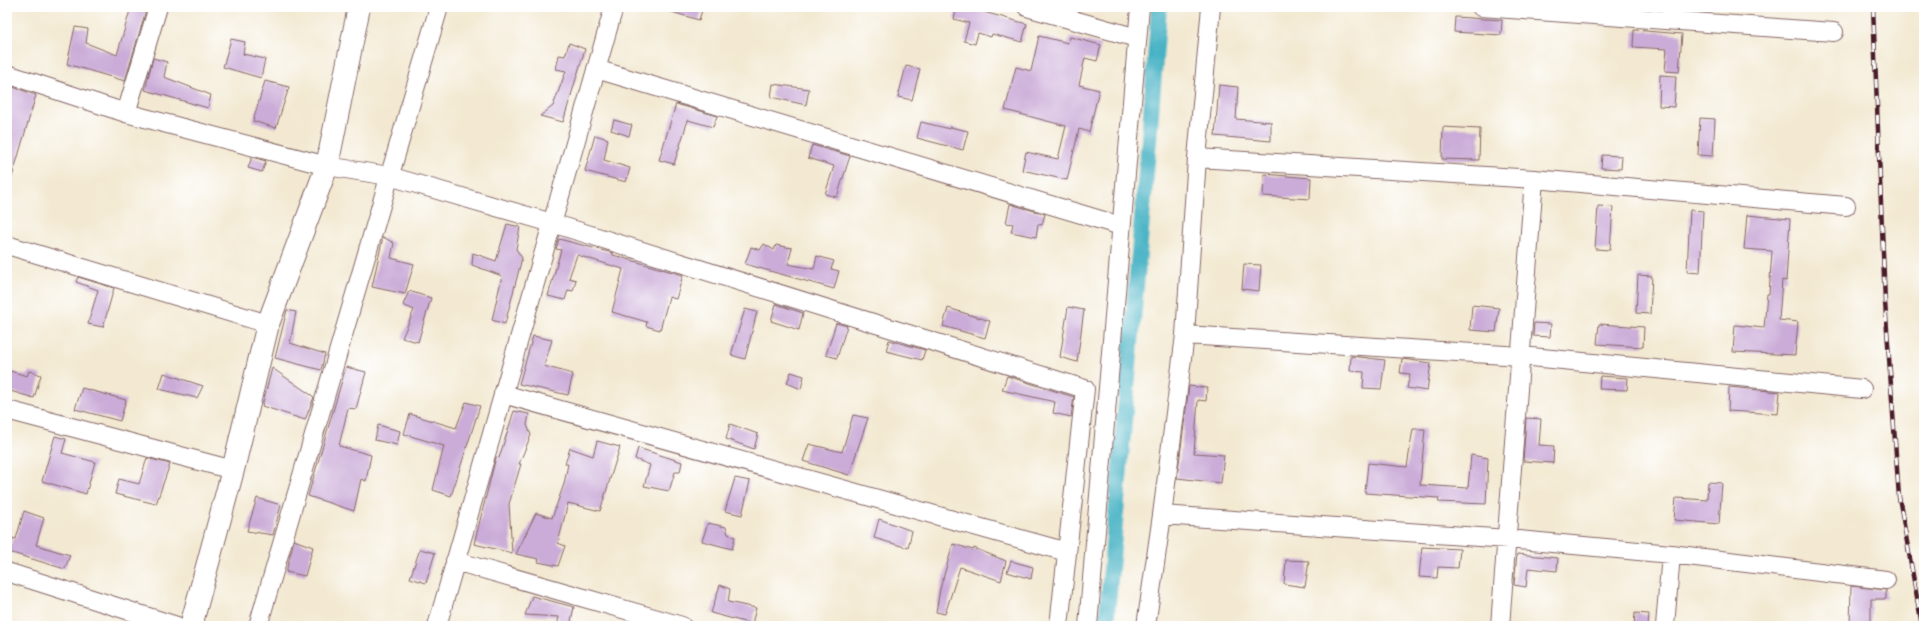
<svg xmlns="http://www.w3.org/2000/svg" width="1931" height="633" viewBox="0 0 1931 633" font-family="'EB Garamond',serif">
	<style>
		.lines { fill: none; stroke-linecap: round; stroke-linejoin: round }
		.canal { stroke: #47b2c4; stroke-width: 16 }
		.building { fill: #cbacd8 }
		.minor-casing { stroke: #856665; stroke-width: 20 }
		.tertiary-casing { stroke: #856665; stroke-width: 24 }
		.minor { stroke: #fff; stroke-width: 18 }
		.tertiary { stroke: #fff; stroke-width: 22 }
		.rail-casing { stroke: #4a1f2b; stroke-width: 4.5 }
		.rail { stroke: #fff; stroke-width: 3; stroke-dasharray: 9; stroke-linecap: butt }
	</style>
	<rect width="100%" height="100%" fill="#fff"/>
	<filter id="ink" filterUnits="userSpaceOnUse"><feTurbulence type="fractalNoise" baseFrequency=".025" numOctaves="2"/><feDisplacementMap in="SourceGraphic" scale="8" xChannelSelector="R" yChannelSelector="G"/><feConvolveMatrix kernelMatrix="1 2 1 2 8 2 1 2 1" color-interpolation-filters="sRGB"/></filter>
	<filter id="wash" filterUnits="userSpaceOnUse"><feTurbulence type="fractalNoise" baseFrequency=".012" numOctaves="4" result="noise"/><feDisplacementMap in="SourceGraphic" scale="16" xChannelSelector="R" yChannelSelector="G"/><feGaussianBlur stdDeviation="0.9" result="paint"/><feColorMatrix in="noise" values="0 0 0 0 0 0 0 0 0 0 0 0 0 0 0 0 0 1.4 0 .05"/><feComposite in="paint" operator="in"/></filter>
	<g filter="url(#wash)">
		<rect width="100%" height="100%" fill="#f3e9d2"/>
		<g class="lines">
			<path class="canal" d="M1106,626L1149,140L1159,7"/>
		</g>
		<g id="blocks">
			<path class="building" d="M131,7H147L125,81L67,64L75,27L88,29L86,43L117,55Z
				M666,7H703L699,20L665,10Z
				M957,7H966L1027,24L1022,42L992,34L991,37L978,33L975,44L964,41L969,23L954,19Z
				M1455,17L1502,20L1501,35L1454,32Z
				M1634,30L1682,34L1679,72L1665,71L1667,49L1633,47Z
				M1039,36L1068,43L1070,37L1101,45L1097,61L1085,58L1079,85L1099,90L1089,132L1079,129L1067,180L1022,170L1026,152L1058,159L1066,126L1005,110L1016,67L1031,71Z
				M231,39L245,42L243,54L265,59L261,78L223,67Z
				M569,43L585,49L563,122L540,116L553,106L566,71L556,69L559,55L565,56Z
				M153,58L167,62L164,77L211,95L208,108L145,90Z
				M906,66L920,69L912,100L898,97Z
				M1660,75L1676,76L1674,107L1659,106Z
				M265,81L289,87L276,128L253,121Z
				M773,84L809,89L806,105L771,97Z
				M7,85L36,95L10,184H7Z
				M1219,85L1238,87L1236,119L1271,122V141L1215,136Z
				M676,104L717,116L713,127L688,120L674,164L659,160Z
				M1700,118L1715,119L1713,156L1698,155Z
				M614,120L632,125L629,136L611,130Z
				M921,122L950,129V127L968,131L963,150L917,138Z
				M1443,127L1480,129L1479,160L1442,159Z
				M595,135L608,139L604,160L630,168L626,182L585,171Z
				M812,145L850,156L837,197L825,194L834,166L808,158Z
				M1602,155L1622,156L1621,169L1601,168Z
				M252,157L266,161L262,172L248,168Z
				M1264,174L1311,178L1310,199L1263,196Z
				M1010,204L1045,214L1042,225L1038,224L1036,237L1011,232L1013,224L1006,223Z
				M1598,206L1613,207L1610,250L1595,249Z
				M1690,210L1703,211L1700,273L1687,272Z
				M1747,215L1790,219L1786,281L1782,280L1779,320L1798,322L1795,355L1733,352L1735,325L1764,328L1767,294H1769L1772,251L1744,249Z
				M507,224L520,227L516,249L522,258L505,324L492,320L502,276L472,265L473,253L496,261Z
				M383,237L394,243L391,258L414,264L405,294L372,287Z
				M559,239L613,253V255L683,275L676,299L669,297L660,330L646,326L647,322L612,312L623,269L577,255L569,278L576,280L573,291L568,290L565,300L548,296L561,250L556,249Z
				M764,244L774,250L776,245L792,248L788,264L814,269L817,256L834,261L831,269L839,271L834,289L745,264L751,247L760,250Z
				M1244,264L1261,265L1259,291L1242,289Z
				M1638,275L1652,276L1650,314L1636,313Z
				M78,277L114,288L103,327L88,324L98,290L76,282Z
				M409,291L431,298L418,342L402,338L414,310L403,305Z
				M776,304L803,313L799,330L771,321Z
				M1472,305L1499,308L1496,332L1470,330Z
				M1068,307L1084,310L1077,362L1060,357Z
				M948,308L990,321L985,338L943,326Z
				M745,309L757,312L745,359L731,355Z
				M287,310L296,312L290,343L325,354L321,370L275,358Z
				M836,323L847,326L837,358L826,355Z
				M1534,323L1551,324L1550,337L1533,336Z
				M1599,324L1644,327L1643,347L1597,344Z
				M533,336L552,340L544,366L573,374L568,395L519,384Z
				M889,340L925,350L922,360L886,351Z
				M1351,356L1385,360L1381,389L1363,388L1364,372L1350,371Z
				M1402,359L1431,363L1427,391L1407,388L1410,374L1400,373Z
				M346,367L366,372L356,409L348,408L339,446L371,455L366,481L361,479L354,511L308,496Z
				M272,368L314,397L305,420L262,406Z
				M7,370L27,376L29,371L41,375L34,398L7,390Z
				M791,372L804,376L801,389L787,383Z
				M164,373L203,386L197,398L159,389Z
				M1007,376L1074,397L1071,417L1053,413L1055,402L1002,390Z
				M1600,376L1628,378L1627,390L1599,389Z
				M1189,386L1207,388L1206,401L1198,400L1194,453L1224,455L1221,483L1177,478Z
				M1729,387L1780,392L1778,414L1728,411Z
				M82,388L126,400L120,421L75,409Z
				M466,402L480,406L451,496L433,490L444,446L404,434L410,414L456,428Z
				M514,411L529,414L527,425L531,435L519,464H521L509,504L512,553L474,544L496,457L499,458Z
				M853,415L868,418L849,475L803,461L809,444L842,452Z
				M1526,418L1541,419L1539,445L1554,446L1553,463L1523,461Z
				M730,424L758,434L754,449L726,439Z
				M378,425L400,431L397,445L375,440Z
				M1413,429H1425L1420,485L1468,488L1471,455L1488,458L1486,504L1438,502L1439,498L1365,493L1368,463L1407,467Z
				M55,436L66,439L62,453L95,462L86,494L42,481Z
				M597,441L620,447L600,511L568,503L558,543L565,546L558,566L538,562L539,559L516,554L536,513L552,518L564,484L568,464H565L570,448L593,456Z
				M638,448L682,462L680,472H675L669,491L644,486L650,465L635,459Z
				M147,458L170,464L156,504L115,494L119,479L139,484Z
				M735,478L750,481L742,515L725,511Z
				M1708,482L1722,483L1719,524L1674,520L1676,498L1707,500Z
				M257,498L281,505L273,535L247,531Z
				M24,511L44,518L36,545L70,555L65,569L9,552L13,538L16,539Z
				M879,519L912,531L908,548L874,538Z
				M708,523L726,527L728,534L735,537L732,549L702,541Z
				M294,540L313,547L305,576L286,572Z
				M953,544L973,550L974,548L1006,561L1001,581L960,567L945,614L936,612L940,589Z
				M1422,547L1460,549L1458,568L1438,567L1437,578L1419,577Z
				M420,549L435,553L426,583L410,578Z
				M1517,554L1558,558L1557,571L1528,568L1526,587L1514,585Z
				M1286,560L1309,561L1305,587L1284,584Z
				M1011,561L1033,567L1031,579L1007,572Z
				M720,585L730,589L728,602L756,608L752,624L711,613Z
				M1851,586L1886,590V599H1871V626H1850Z
				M532,596L574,607L570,626H557L559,617L525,615Z
				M1635,613L1649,614L1648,626H1634Z"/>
		</g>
	</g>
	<g filter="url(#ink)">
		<use href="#blocks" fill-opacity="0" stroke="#856665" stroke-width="1"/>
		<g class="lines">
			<g class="minor-casing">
				<path id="minor" d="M1027,7L1137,38
					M1481,7L1834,32
					M596,69L1121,226
					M7,74L126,113L327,166L389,176L552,223L1085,389L1059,626
					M126,113L158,7
					M1197,158L1534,179L1846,206
					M7,245L268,324
					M1185,335L1521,356L1862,389
					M503,394L1067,552
					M7,410L233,470
					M1162,515L1508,539L1671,554L1886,580
					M455,561L682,626
					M7,572L177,626
					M258,626L439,7
					M437,626L614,7
					M1088,626L1140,7
					M1146,626L1162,515L1185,335L1197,158L1211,7
					M1500,626L1534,179
					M1665,626L1671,554"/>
			</g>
			<g class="tertiary-casing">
				<path id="tertiary" d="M191,626L233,470L268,324L327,166L359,7"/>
			</g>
			<use href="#minor" class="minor"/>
			<use href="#tertiary" class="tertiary"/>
			<g class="rail-casing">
				<path id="rail" d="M1873,7L1885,302L1899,497L1922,626"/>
			</g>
			<use href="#rail" class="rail"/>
		</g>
	</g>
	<rect width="1931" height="633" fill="none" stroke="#fff" stroke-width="24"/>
</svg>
